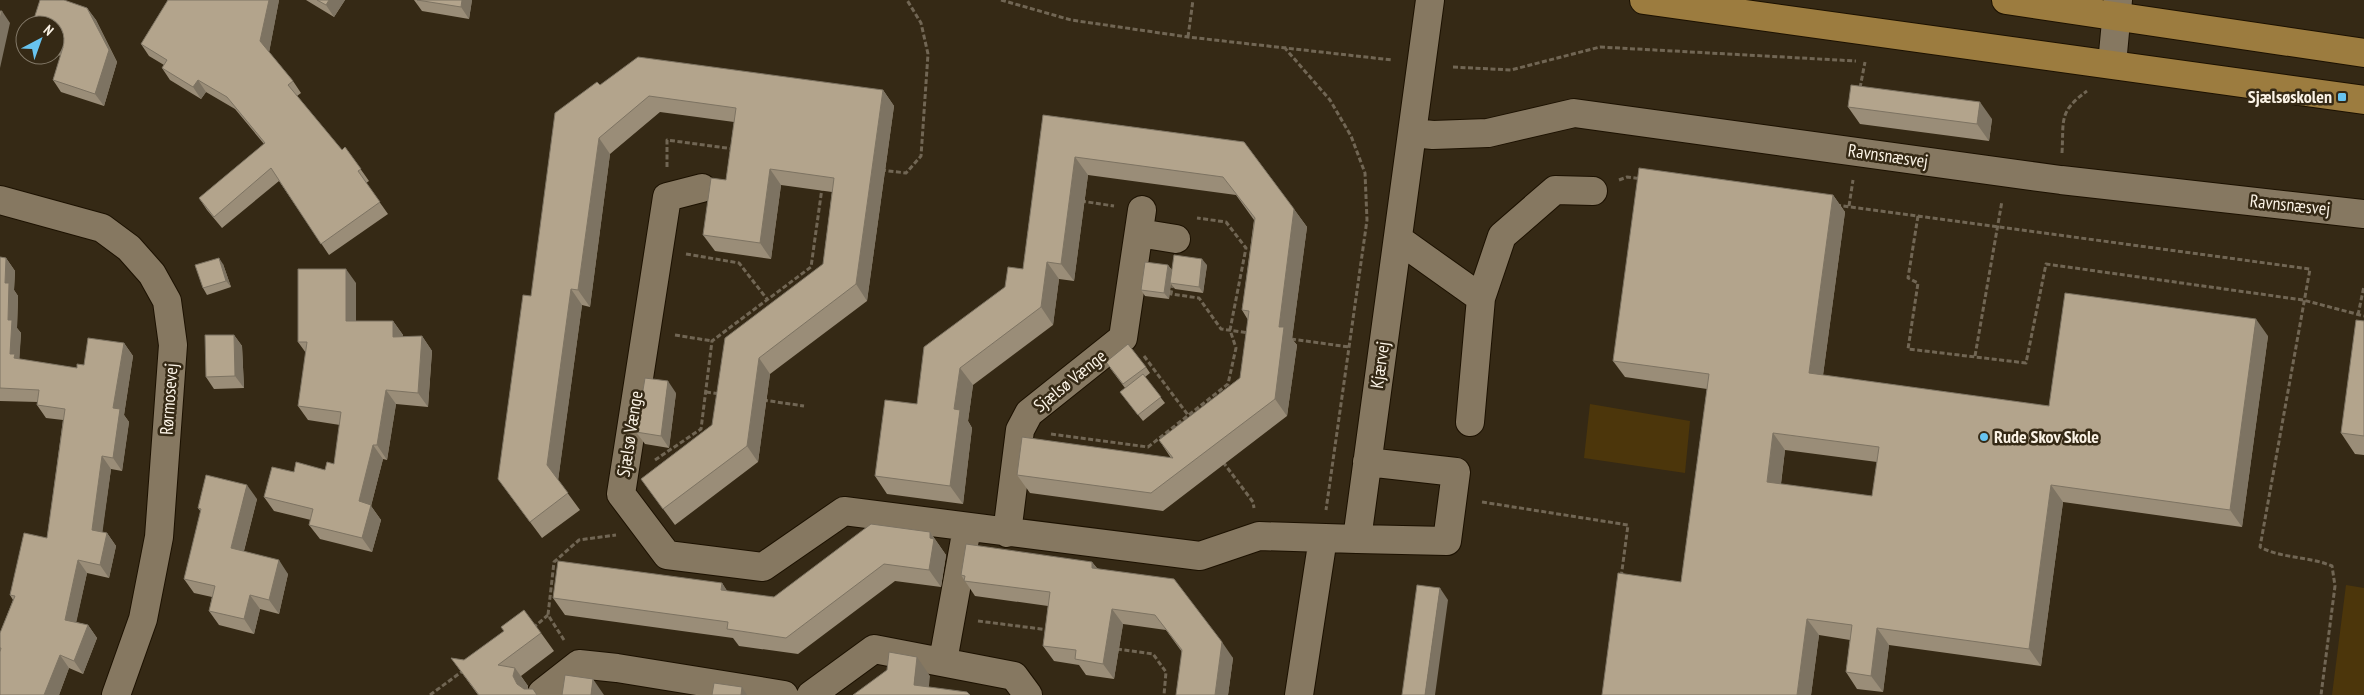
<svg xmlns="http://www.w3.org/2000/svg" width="2364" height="695" viewBox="0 0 2364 695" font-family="'PT Sans Narrow',sans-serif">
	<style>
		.green { fill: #4c360b }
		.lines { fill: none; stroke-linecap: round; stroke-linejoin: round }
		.minor-casing { stroke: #1c1101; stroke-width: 30 }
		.major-casing { stroke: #1c1101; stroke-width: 30 }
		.path { stroke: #716654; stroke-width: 3; stroke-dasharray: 5 2.5; stroke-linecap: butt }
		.minor { stroke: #867861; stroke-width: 28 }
		.major { stroke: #9c7c3f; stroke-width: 28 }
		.wall { fill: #9a8d78; fill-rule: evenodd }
		.shaded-wall { fill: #7d7362 }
		.building { fill: #b3a48c; stroke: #7d7362; fill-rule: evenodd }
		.poi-dot { fill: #68c4f0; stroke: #352915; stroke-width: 2 }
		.labels { text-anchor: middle; stroke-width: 5; stroke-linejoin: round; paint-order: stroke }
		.poi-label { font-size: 18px; font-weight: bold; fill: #fbf3e6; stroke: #352915; text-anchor: end }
		.street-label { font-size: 18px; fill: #fbf3e6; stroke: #352915 }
	</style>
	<rect width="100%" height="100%" fill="#352915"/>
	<path class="green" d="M1590,404L1690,421L1685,473L1584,458Z
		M2346,585L2364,588V695H2332Z"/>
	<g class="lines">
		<g class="minor-casing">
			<path id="minor" d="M2112,64L2118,0
				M1413,133L1433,135L1488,133L1574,113L2061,180L2364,214
				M702,188L667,197L621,494L667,555L763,567L844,511L1200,556L1259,536L1357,539L1430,0
				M0,200L102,228L129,248L152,274L167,301L173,345L159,537L143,619L116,695
				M1139,233L1176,239
				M1398,239L1481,298
				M1470,422L1481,298L1502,236L1555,190L1593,191
				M1007,533L1020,430L1029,413L1123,338L1142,210
				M1357,539L1447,541L1456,472L1367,462
				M943,661L967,528
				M542,693L579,664L617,668L784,695
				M811,695L874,649L1014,676L1028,695
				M1299,695L1323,538"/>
		</g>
		<g class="major-casing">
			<path id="major" d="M1644,0L2364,100
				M2006,0L2364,53"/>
		</g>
		<path class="path" d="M1001,0L1071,20L1188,37L1392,60
			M1188,37L1193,0
			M1284,47L1330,100L1351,136L1365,173L1367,220L1326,510
			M1453,67L1511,70L1600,47L1856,61
			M1860,88L1865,62
			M2062,153C2064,120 2058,112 2087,91
			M667,167V140L734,149
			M881,170L906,173L921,156L928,54L921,23L907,0
			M1619,180L1627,177L1642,179
			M1081,201L1114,206
			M1836,205L2310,269L2260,547C2283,559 2308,556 2332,566L2335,586L2321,695
			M1849,206L1853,180
			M1918,216L1908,278L1918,283L1908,349L2026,363L2046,264L2303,300L2364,316
			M686,254L739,263L767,299
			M1173,283L1171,294L1199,298L1221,329L1250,333
			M2358,315L2364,286
			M675,335L712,341
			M1291,339L1349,347
			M1144,356L1188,415
			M1975,356L2002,201
			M706,392L720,394
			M763,400L804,406
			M1051,434L1148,447L1228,384L1236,348L1230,330L1246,248L1226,222L1197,218
			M655,460L701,429L712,341L811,267L822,188
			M1223,462L1253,502L1254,508
			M1482,502L1628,525L1621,578
			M978,621L1049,630
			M533,628L548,615
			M564,640L548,615L554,562L579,540L616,535
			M1117,649L1153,654L1166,672L1164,695
			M430,695L464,670"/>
		<use href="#minor" class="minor"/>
		<use href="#major" class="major"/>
	</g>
	<path class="wall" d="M168,0H279L269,52L293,81L301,93L297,96L342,150L345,147L369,181L366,183L388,214L329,255L279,181L222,228L207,210L199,198L264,144L235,109L206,92L201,99L170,80L162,68L164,65L149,56L141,44Z
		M306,0H345L334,17Z
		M414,0H472L469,19L422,11Z
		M87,8L96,20L117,62L104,106L61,92L53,80L61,56L55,54V25Z
		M600,85L883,90L894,106L867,301L770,374L758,462L675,525L641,479L712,425L823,264L832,192L781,185L771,259L715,251L703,235L726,180L734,122L660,112L610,154L590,307L582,305L558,480L580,510L542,538L498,479L531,296Z
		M1848,107L1992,119L1989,141L1860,124Z
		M1043,115L1244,142L1307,227L1292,339L1297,345L1287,416L1163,511L1030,493L1017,475L1171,458L1159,440L1240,378L1248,320L1242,310L1254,220L1236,195L1088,175L1074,281L1059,279L1053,325L973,385L968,421L972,428L963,504L887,494L875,476L917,404L1005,287L1023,269Z
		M1833,195L1845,212L1823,375L2049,406L2268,336L2242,527L2063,502L2041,666L1889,645L1883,692L1857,689L1846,672L1850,640L1819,635L1811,695H1602L1681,582L1707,389L1625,377L1613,361ZM1785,450L1877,462L1872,496L1781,484Z
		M0,257L6,258L15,271L14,290L18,296L17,328L21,333L19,359L77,368L84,365L124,343L133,356L124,415L129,422L122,471L111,469L102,532L107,533L116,546L109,578L87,573L76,622L88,625L97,638L83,674L69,668L59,695H0V633L13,600L10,595L47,538L63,420L46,418L37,405L38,402L0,401Z
		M223,264L231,287L207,295L203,288Z
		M1168,265L1172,270L1207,265L1203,293L1175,289L1171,284L1169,299L1145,296L1141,290Z
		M356,283V321H393L403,335V337L422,336L432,351L428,407L396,404L387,460L383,459L371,506L381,520L372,552L320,539L309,525L311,520L274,511L264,497L294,472L325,470L334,464L340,425L308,420L298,406L306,353L298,342Z
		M2364,321V455L2355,454L2341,433Z
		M234,335L242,346L244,388L214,389L206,377Z
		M1146,367L1150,373L1145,377L1165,403L1143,421L1120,392L1125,388L1110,368Z
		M676,393L669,448L645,444L636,432Z
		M257,499L244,551L288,574L279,614L260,609L254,634L219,625L209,611L212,597L194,593L184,579L201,512L198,508Z
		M930,532L946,555L941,587L895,581L798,654L739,646L733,638L565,615L553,598L722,583L727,591L774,597Z
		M1092,562L1097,568L1233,658L1228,695H1176L1182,652L1166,630L1123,624L1114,679L1086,675L1079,665L1054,661L1043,646L1048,606L975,596L961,575Z
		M541,633L554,651L521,676L528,686V689L537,695H478L451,658L464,660Z"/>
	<path class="shaded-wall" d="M269,0H279L269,53L260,41Z
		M329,0H345L334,17L326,5Z
		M462,0H472L469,19L461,7Z
		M87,8L96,20L117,62L104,106L95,94Z
		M2,11L10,23L0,68V19Z
		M198,80L206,92L201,99L193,87Z
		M883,90L894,106L867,301L856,284Z
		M1980,102L1992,119L1989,141L1977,124Z
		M599,138L610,154L590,307L578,290Z
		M1075,157L1088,175L1074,281L1061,264Z
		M770,169L781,185L771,259L760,243Z
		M1833,195L1845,212L1821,390L1809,373Z
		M1294,209L1307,227L1292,339L1297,345L1287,416L1275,399L1279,327Z
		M6,258L15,271L14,290L18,296L17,328L21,333L19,367L10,354L5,283Z
		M219,258L223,264L231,287L226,281Z
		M1202,259L1207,265L1203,293L1199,287Z
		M1047,262L1059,279L1053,325L1041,307Z
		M1168,265L1172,271L1169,299L1164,293Z
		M346,269L356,283V336L346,321Z
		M571,289L582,305L558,481L547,465Z
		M2256,319L2268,336L2242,527L2230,510Z
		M393,321L403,335V352L393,337Z
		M234,335L242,346L244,388L235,376Z
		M422,336L432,351L428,407L418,393Z
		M124,343L133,356L124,415L129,422L122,471L113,458V408Z
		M759,358L770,374L758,462L747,446Z
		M960,368L973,385L968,421L972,428L963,504L950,486L954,409Z
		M668,381L676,393L669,448L661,436Z
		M386,390L396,404L387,460L377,445Z
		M1773,433L1785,450L1779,499L1767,482Z
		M373,445L383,459L371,506L381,520L372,552L362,538L359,501Z
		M102,456L111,469L101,543L92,530Z
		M247,485L257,499L241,562L231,548Z
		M2051,485L2063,502L2041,666L2029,649Z
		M930,532L946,555L941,587L929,570Z
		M107,533L116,546L109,578L100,565Z
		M78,560L87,573L74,633L65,620Z
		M279,560L288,574L279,614L269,600Z
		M1092,562L1103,577L1092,568Z
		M722,583L733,600L721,590Z
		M1440,588L1448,600L1435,695H1425Z
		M250,595L260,609L254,634L244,619Z
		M1112,609L1123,624L1114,679L1103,664Z
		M1807,619L1819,635L1811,695H1797Z
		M88,625L97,638L83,674L74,661Z
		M1877,628L1889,645L1883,692L1871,676Z
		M1222,642L1233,658L1228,695H1215Z
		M60,655L69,668L59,695H44Z
		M917,657L930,676L928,695L914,685Z
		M515,668L528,686L527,695L517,684L513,676Z
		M593,679L604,695H591Z
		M742,687L747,695H741Z"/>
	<path class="building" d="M40,0H64L87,8L109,50L95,94L53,80L63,47L55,45V25H32Z
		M168,0H269L260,41L293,81L288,85L342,150L345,147L361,169L358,171L380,202L321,244L271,168L214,217L199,198L265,143L227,97L198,80L193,87L162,68L167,60L141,44Z
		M317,0H329L326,5Z
		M417,0H462L461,7Z
		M0,11H2L0,19Z
		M638,57L883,90L856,284L759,358L747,446L663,509L641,479L712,425L725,338L823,264L834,178L770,169L760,243L703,235L711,178L726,180L736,108L649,96L599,138L578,290L571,289L547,465L568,493L530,522L498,479L523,295L531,296L555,113L597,82L600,85Z
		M1851,85L1980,102L1977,124L1848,107Z
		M1043,115L1244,142L1294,209L1279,327H1284L1275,399L1151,493L1017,475L1022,437L1173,458L1159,440L1240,378L1249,311L1242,310L1255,218L1223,177L1075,157L1061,264L1047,262L1041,307L960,368L954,409L960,410L950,486L875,476L885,400L917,404L924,347L1005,287L1008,267L1023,269Z
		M1639,168L1833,195L1809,373L2049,406L2065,293L2256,319L2230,510L2051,485L2029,649L1877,628L1871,676L1846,672L1852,625L1807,619L1797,695H1602L1618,573L1681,582L1709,374L1613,361ZM1773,433L1879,447L1872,496L1767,482Z
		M1174,255L1202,259L1199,287L1170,283Z
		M0,257L6,258L5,283H9L8,320H12L10,354H15L14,358L77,368V364L84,365L88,338L124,343L113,408L120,409L113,458L102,456L92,530L107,533L100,565L78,560L65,620L88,625L74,661L60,655L44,695H0V652L1,648H0V633L15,596L10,595L24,533L47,538L65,409L37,405L39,390L0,388Z
		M219,258L226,281L203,288L195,265Z
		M1145,262L1168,265L1164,293L1141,290Z
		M298,269H346V321H393V337L422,336L418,393L386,390L377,445H373L359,501L371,505L362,538L309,525L313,509L264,497L272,467L294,472L296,462L325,470L327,462L334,464L341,412L298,406L307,342H298Z
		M2356,320L2364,321V436L2341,433Z
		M205,335H234L235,376L206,377Z
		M1128,344L1146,367L1123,384L1106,362Z
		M1143,374L1161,397L1138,415L1120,392Z
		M645,378L668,381L661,436L636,432Z
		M206,475L247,485L231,548L279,560L269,600L250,595L244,619L209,611L215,586L184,579L201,509L198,508Z
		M871,524L930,532V538L934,539L929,570L884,564L786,638L727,629L728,622L553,598L558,561L722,583L721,590L774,597Z
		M966,544L1092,562V568L1174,579L1222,642L1215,695H1176L1182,650L1155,615L1112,609L1103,664L1075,659L1076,650L1043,646L1050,592L964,581L965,576L961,575Z
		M1417,585L1440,588L1425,695H1402Z
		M524,610L541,633L498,665L515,668L513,676L517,684L524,689H533L537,695H479L451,658L464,660L504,631L501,627Z
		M889,652L917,657L914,685L967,692L970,695H853L887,670Z
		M565,675L593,679L591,695H562Z
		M714,683L742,687L741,695H712Z"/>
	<g class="poi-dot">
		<rect x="2337" y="92" width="10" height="10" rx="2.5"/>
		<circle cx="1984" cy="437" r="5"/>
	</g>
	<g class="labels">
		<g class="poi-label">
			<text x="2332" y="103">Sjælsøskolen</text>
			<text x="1994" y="443" text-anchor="start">Rude Skov Skole</text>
		</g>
		<g class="street-label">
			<text transform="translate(1888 156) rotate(8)" y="6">Ravnsnæsvej</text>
			<text transform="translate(2290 205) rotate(6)" y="6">Ravnsnæsvej</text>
			<text transform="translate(1380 365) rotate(-82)" y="6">Kjærvej</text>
			<text transform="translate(1070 381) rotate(-39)" y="6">Sjælsø Vænge</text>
			<text transform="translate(169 399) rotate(-86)" y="6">Rørmosevej</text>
			<text transform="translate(630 434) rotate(-81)" y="6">Sjælsø Vænge</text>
		</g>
	</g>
	<g transform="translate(40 40) rotate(41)"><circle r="24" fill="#352915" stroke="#847a69"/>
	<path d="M0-4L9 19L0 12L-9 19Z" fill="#68c4f0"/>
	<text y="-8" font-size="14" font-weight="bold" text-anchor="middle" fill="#fbf3e6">N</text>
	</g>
</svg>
